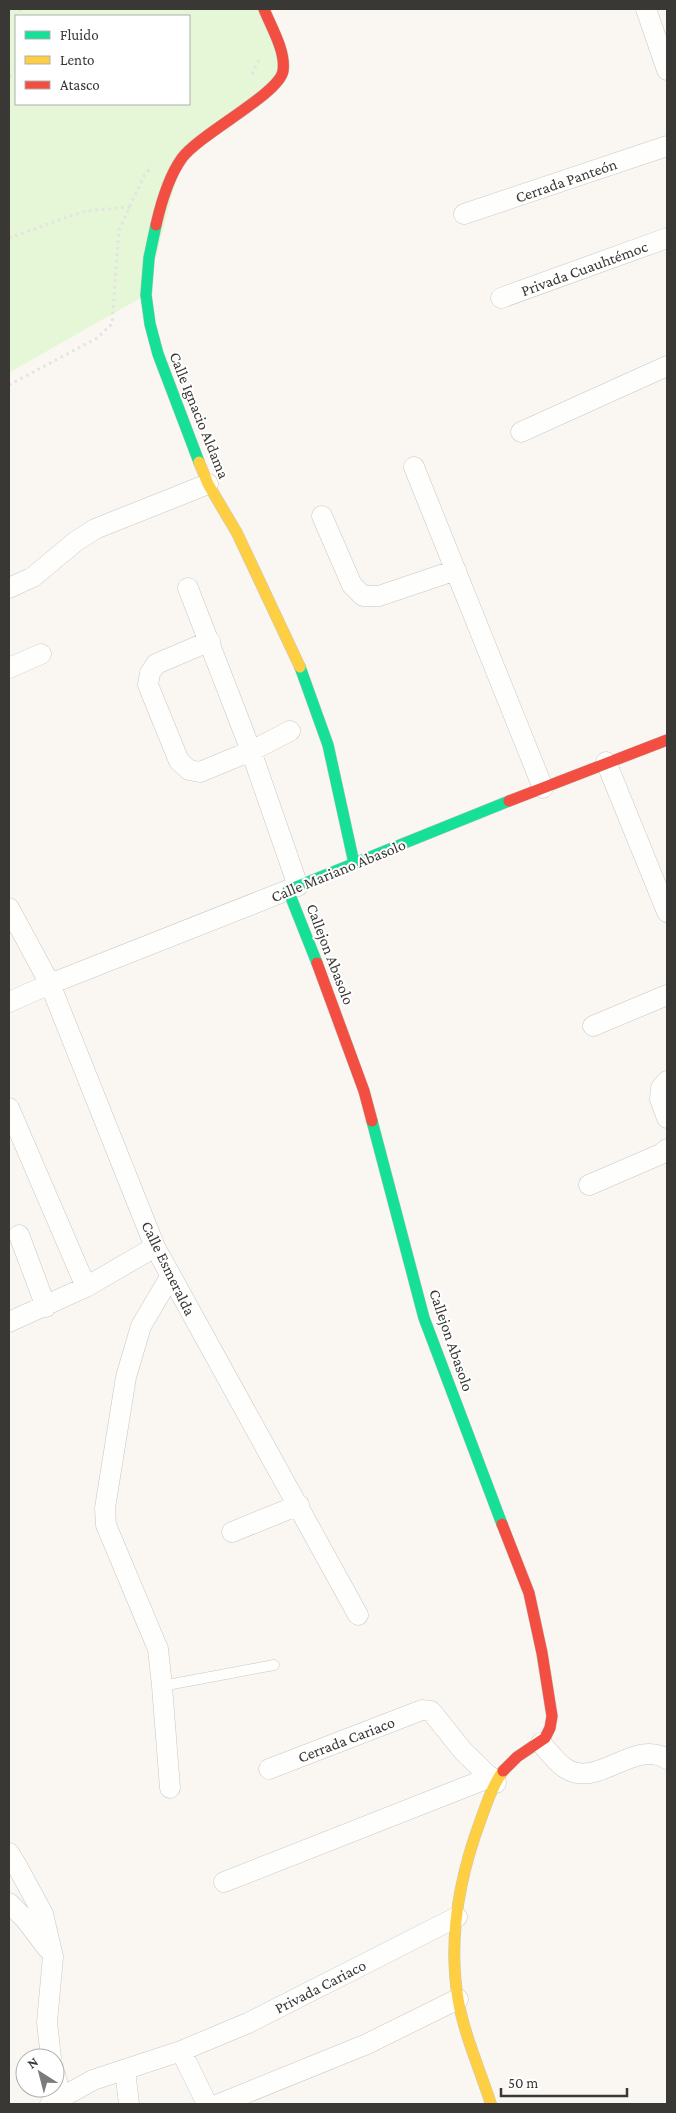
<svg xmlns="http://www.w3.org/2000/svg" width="676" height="2113" viewBox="0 0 676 2113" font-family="'Crimson Pro',serif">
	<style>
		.green { fill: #e5f7d6; fill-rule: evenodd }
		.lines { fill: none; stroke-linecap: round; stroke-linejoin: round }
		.lane-casing { stroke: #c9c7c4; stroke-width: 11 }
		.street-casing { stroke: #c9c7c4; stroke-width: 21 }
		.fast-casing { stroke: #c9c7c4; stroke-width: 12 }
		.slow-casing { stroke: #c9c7c4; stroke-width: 12 }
		.jam-casing { stroke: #c9c7c4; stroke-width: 12 }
		.path { stroke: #e4e3e1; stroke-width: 3; stroke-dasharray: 2.5 4; stroke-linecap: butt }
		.lane { stroke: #fefefd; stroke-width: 10 }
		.street { stroke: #fefefd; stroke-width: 20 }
		.fast { stroke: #16e098; stroke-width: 11 }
		.slow { stroke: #ffcf43; stroke-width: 11 }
		.jam { stroke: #f24e42; stroke-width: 11 }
		.labels { text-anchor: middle; stroke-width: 4; stroke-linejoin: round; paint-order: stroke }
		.street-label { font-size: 16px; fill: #3a3835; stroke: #fff }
	</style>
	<rect width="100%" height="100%" fill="#faf7f3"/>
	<path class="green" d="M9,9H264L283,72L182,158L146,295L10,372L9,375ZM16,16H189V104H16Z"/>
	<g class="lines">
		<g class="lane-casing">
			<path id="lane" d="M162,1686L274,1665"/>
		</g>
		<g class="street-casing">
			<path id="street" d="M646,9L667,70
				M464,214L667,146
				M501,298L667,238
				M521,432L667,366
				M414,467L543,788
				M322,516L352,585L363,596H379L456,570
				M9,588L33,577L75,542L95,529L208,484
				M188,588L251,751L298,886
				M210,641L156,664L150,673L148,685L179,761L189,770L200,772L251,751L290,731
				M9,668L41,654
				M606,762L667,912
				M9,908L50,984L155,1247L358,1615
				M9,1002L50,984L288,890
				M593,1026L667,995
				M667,1081L661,1088L660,1099L667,1118
				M9,1108L86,1287
				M589,1185L661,1154L667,1149
				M19,1235L46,1307
				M9,1322L86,1287L155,1247
				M232,1532L299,1505
				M541,1743C548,1751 556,1762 565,1768C598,1790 634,1738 667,1759
				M269,1769L422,1710L431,1711L463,1751L496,1783
				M170,1788L162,1686L158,1649L106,1525L105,1508L126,1377L141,1326L170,1277
				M9,1853L17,1866L43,1914L53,1957L47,2022L51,2058
				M224,1882L491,1777
				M9,1903L25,1919L48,1949
				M181,2051L207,2104
				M125,2070L129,2104
				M55,2074L61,2097
				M50,2104L93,2080L181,2051L248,2023L457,1917
				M219,2104L367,2044L458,1999"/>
		</g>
		<g class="fast-casing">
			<path id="fast" d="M156,225L149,258L146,295L150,324L158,354L199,462
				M300,667L328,745L354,863
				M317,963L288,890L509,801
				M372,1121L424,1318L502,1524"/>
		</g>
		<g class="slow-casing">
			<path id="slow" d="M199,462L208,484L237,533L300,667
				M491,2104C480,2070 464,2034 458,1999C448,1939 460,1875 481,1819C487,1802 493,1785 503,1771"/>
		</g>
		<g class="jam-casing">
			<path id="jam" d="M156,225C161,203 169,176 182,158C201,133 279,94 283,71C286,51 271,27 264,9
				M509,801L667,740
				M317,963L364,1091L372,1121
				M502,1524L529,1593L542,1653L552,1716L550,1728L545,1738L517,1757L503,1771"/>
		</g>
		<path class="path" d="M19,9L21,16
			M252,74L260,58
			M9,76L16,71
			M9,238L85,211L130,207
			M9,385L97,338L112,324L119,230L144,176L152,166"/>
		<use href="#lane" class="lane"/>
		<use href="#street" class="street"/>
		<use href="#fast" class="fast"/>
		<use href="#slow" class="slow"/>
		<use href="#jam" class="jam"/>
	</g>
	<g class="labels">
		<g class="street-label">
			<text transform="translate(566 180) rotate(-19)" y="6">Cerrada Panteón</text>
			<text transform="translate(584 268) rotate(-20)" y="6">Privada Cuauhtémoc</text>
			<text transform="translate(200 415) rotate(68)" y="6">Calle Ignacio Aldama</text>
			<text transform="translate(338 870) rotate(-22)" y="6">Calle Mariano Abasolo</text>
			<text transform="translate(331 954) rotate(69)" y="6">Callejon Abasolo</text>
			<text transform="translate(169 1268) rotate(64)" y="6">Calle Esmeralda</text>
			<text transform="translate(452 1340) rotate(71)" y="6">Callejon Abasolo</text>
			<text transform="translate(346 1739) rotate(-21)" y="6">Cerrada Cariaco</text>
			<text transform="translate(320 1986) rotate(-27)" y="6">Privada Cariaco</text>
		</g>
	</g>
	<rect width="676" height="2113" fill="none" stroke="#3a3835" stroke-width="20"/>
	<rect x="15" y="15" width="175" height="90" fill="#ffffff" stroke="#b0afae"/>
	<rect x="25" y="31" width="25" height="8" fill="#16e098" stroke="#b0afae"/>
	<text x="60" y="40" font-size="15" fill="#3a3835">Fluido</text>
	<rect x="25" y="56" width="25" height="8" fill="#ffcf43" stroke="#b0afae"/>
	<text x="60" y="65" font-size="15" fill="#3a3835">Lento</text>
	<rect x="25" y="81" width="25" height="8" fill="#f24e42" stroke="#b0afae"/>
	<text x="60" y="90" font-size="15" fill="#3a3835">Atasco</text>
	<g transform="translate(40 2073) rotate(324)"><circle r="24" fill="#ffffff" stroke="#b0afae"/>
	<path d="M0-4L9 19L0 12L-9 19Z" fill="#7d7b78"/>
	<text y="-8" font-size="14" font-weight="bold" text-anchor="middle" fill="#3a3835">N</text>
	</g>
	<path d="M501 2088v8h126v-8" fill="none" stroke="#3a3835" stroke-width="2.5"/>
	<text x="508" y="2088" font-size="15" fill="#3a3835" stroke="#ffffff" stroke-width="4" paint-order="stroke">50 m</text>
</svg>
